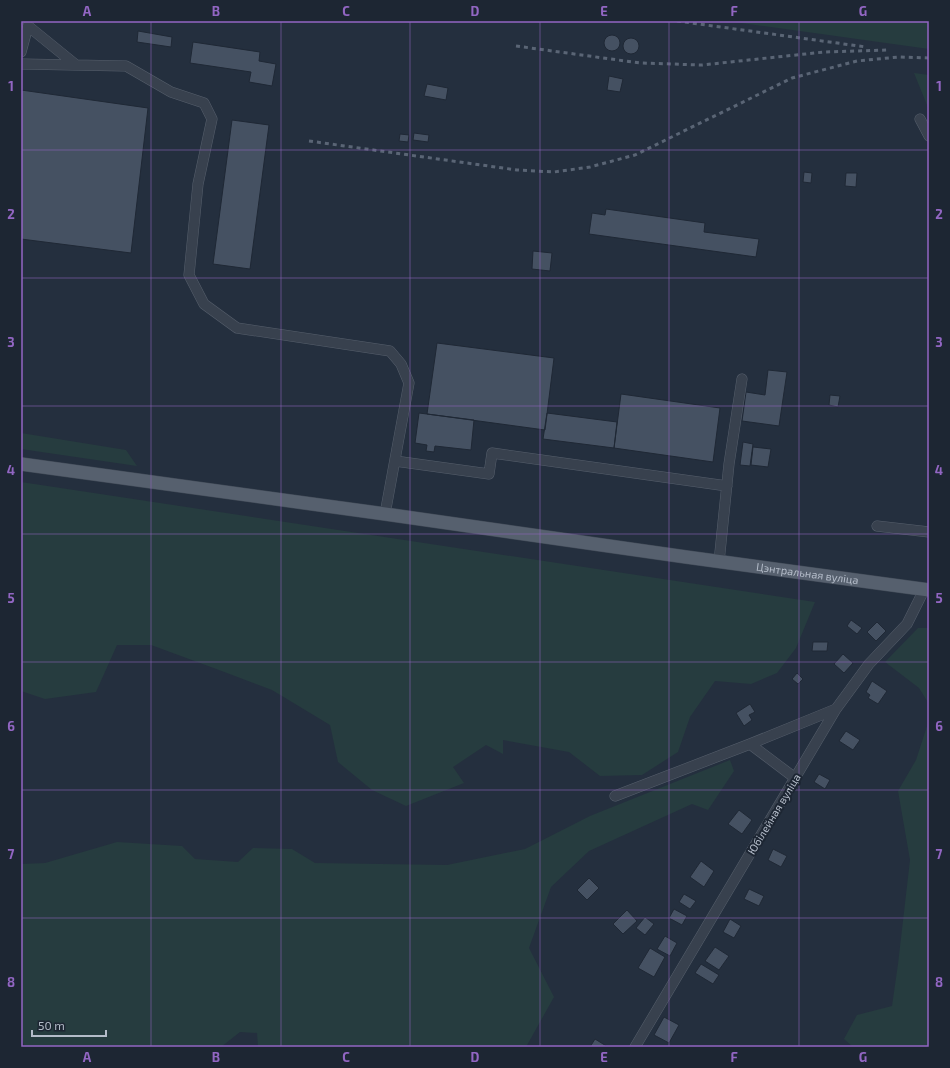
<svg xmlns="http://www.w3.org/2000/svg" width="950" height="1068" viewBox="0 0 950 1068" font-family="'Exo 2',sans-serif">
	<style>
		.green { fill: #263c3f }
		.building { fill: #455162; stroke: #1f2835 }
		.lines { fill: none; stroke-linecap: round; stroke-linejoin: round }
		.minor-casing { stroke: #565f6c; stroke-width: 11 }
		.major-casing { stroke: #414a57; stroke-width: 14 }
		.minor { stroke: #38414e; stroke-width: 10 }
		.major { stroke: #56606e; stroke-width: 13 }
		.rail { stroke: #5a6575; stroke-width: 3; stroke-dasharray: 4 4; stroke-linecap: butt }
		.grid { fill: none; stroke: #9266c3; stroke-width: 1; stroke-opacity: 0.55 }
		.labels { text-anchor: middle; stroke-width: 4; stroke-linejoin: round; paint-order: stroke }
		.street-label { font-size: 11px; fill: #b4bcc9; stroke: #1d2633 }
		.neatline { fill: none; stroke: #9266c3; stroke-width: 1.5 }
		.grid-label { font-size: 13px; text-anchor: middle; font-weight: bold; fill: #9266c3 }
	</style>
	<rect width="100%" height="100%" fill="#242f3e"/>
	<path class="green" d="M727,21H929V49Z
		M914,73L929,75V110Z
		M21,433L126,450L137,466L21,449Z
		M21,482L815,602L796,648L777,673L751,684L715,681L690,717L678,752L642,775L600,776L569,752L503,740V754L486,745L453,767L464,783L406,806L372,790L338,762L330,725L272,690L219,670L151,645H117L96,692L45,699L21,691Z
		M918,628H929V704L919,688L885,662Z
		M929,720V1047H853L844,1039L857,1015L892,1006L898,964L910,860L898,791L916,760Z
		M730,760L734,771L708,810L692,804L589,851L551,887L529,948L554,997L526,1047H379L376,1045L374,1047H258L257,1033L240,1032L221,1047H25L21,1036V864L45,863L117,842L182,846L195,859L238,862L253,848L292,849L315,863L447,865L525,849L590,816Z"/>
	<path class="building" d="M138,31L172,37L171,47L137,42Z
		M604 43a8 8 0 1 1 16 0a8 8 0 1 1-16 0Z
		M623 46a8 8 0 1 1 16 0a8 8 0 1 1-16 0Z
		M193,42L260,52L259,61L276,64L272,86L249,82L251,72L190,63Z
		M609,76L623,79L620,92L607,90Z
		M427,84L448,88L446,100L424,96Z
		M21,90L148,108L131,253L21,239Z
		M232,120L269,125L250,269L213,264Z
		M414,133L429,135L428,142L413,140Z
		M400,134L409,135L408,142L399,141Z
		M804,172L812,173L811,183L803,182Z
		M846,173H857L856,187L845,186Z
		M606,209L705,223L704,232L759,239L756,257L589,234L592,213L605,215Z
		M533,251L552,253L550,271L532,269Z
		M437,343L554,358L545,430L427,414Z
		M768,370L787,372L779,426L742,421L746,392L765,395Z
		M621,394L720,408L713,462L614,448Z
		M830,395L840,396L838,407L829,405Z
		M419,413L474,420L471,450L435,446L434,452L426,451L427,445L415,443Z
		M547,413L617,422L614,448L543,439Z
		M743,442L753,444L750,466L740,465Z
		M753,447L771,449L768,467L751,465Z
		M851,620L862,628L857,634L847,626Z
		M877,622L886,631L876,641L867,632Z
		M813,642H828L827,651H812Z
		M843,654L853,663L844,673L834,664Z
		M797,673L803,679L798,684L792,679Z
		M872,681L887,691L878,704L868,698L870,695L866,692Z
		M750,704L755,712L749,715L752,720L744,726L736,713Z
		M846,731L860,740L853,750L839,741Z
		M819,774L830,780L825,789L814,782Z
		M739,810L752,820L742,834L728,824Z
		M773,849L787,856L781,867L768,860Z
		M701,861L714,871L704,887L690,877Z
		M589,878L599,888L587,900L577,890Z
		M749,889L764,896L759,906L744,899Z
		M684,894L696,901L690,909L679,902Z
		M674,909L687,916L682,925L669,918Z
		M627,910L637,921L623,934L613,924Z
		M645,917L654,924L645,935L636,928Z
		M730,919L741,926L734,938L723,932Z
		M665,936L677,943L670,956L657,949Z
		M715,947L729,956L719,970L705,961Z
		M650,948L665,957L654,977L638,968Z
		M701,964L719,975L713,984L695,973Z
		M664,1017L679,1025L669,1043L654,1035Z
		M595,1039L608,1047H590Z"/>
	<g class="lines">
		<g class="minor-casing">
			<path id="minor" d="M21,52L28,26L76,65
				M21,64L126,66L171,92L204,103L212,119L198,184L189,275L204,304L237,328L390,351L401,364L409,383L385,514
				M920,119L929,136
				M395,461L489,474L492,453L727,486
				M877,526L929,532
				M719,562L729,464L742,379
				M750,744L795,778
				M615,796L750,744L836,709
				M635,1047L836,709L869,664L907,624L924,590"/>
		</g>
		<g class="major-casing">
			<g id="major">
				<path id="s1" d="M21,464L385,514L686,557L929,590"/>
			</g>
		</g>
		<use href="#minor" class="minor"/>
		<use href="#major" class="major"/>
		<path class="rail" d="M677,21L866,47
			M516,46L640,63L702,65L824,52L888,50
			M309,141L517,170L554,172L590,167L635,155L792,78L857,61L899,57L929,58"/>
	</g>
	<path class="grid" d="M151,21V1047M281,21V1047M410,21V1047M540,21V1047M669,21V1047M799,21V1047M21,150H929M21,278H929M21,406H929M21,534H929M21,662H929M21,790H929M21,918H929"/>
	<g class="labels">
		<g class="street-label">
			<text dy="4" stroke="none"><textPath href="#s1" startOffset="794">Цэнтральная вуліца</textPath></text>
			<text transform="translate(774 814) rotate(-59)" y="4">Юбілейная вуліца</text>
		</g>
	</g>
	<rect width="950" height="1068" fill="none" stroke="#1d2633" stroke-width="44"/>
	<path d="M32 1030v6h74v-6" fill="none" stroke="#b4bcc9" stroke-width="2"/>
	<text x="38" y="1030" font-size="12" fill="#b4bcc9" stroke="#1d2633" stroke-width="3" paint-order="stroke">50 m</text>
	<rect x="22" y="22" width="906" height="1024" class="neatline"/>
	<g class="grid-label">
		<text x="87" y="16">A</text>
		<text x="216" y="16">B</text>
		<text x="346" y="16">C</text>
		<text x="475" y="16">D</text>
		<text x="604" y="16">E</text>
		<text x="734" y="16">F</text>
		<text x="863" y="16">G</text>
		<text x="11" y="91">1</text>
		<text x="939" y="91">1</text>
		<text x="11" y="219">2</text>
		<text x="939" y="219">2</text>
		<text x="11" y="347">3</text>
		<text x="939" y="347">3</text>
		<text x="11" y="475">4</text>
		<text x="939" y="475">4</text>
		<text x="11" y="603">5</text>
		<text x="939" y="603">5</text>
		<text x="11" y="731">6</text>
		<text x="939" y="731">6</text>
		<text x="11" y="859">7</text>
		<text x="939" y="859">7</text>
		<text x="11" y="987">8</text>
		<text x="939" y="987">8</text>
		<text x="87" y="1062">A</text>
		<text x="216" y="1062">B</text>
		<text x="346" y="1062">C</text>
		<text x="475" y="1062">D</text>
		<text x="604" y="1062">E</text>
		<text x="734" y="1062">F</text>
		<text x="863" y="1062">G</text>
	</g>
</svg>
